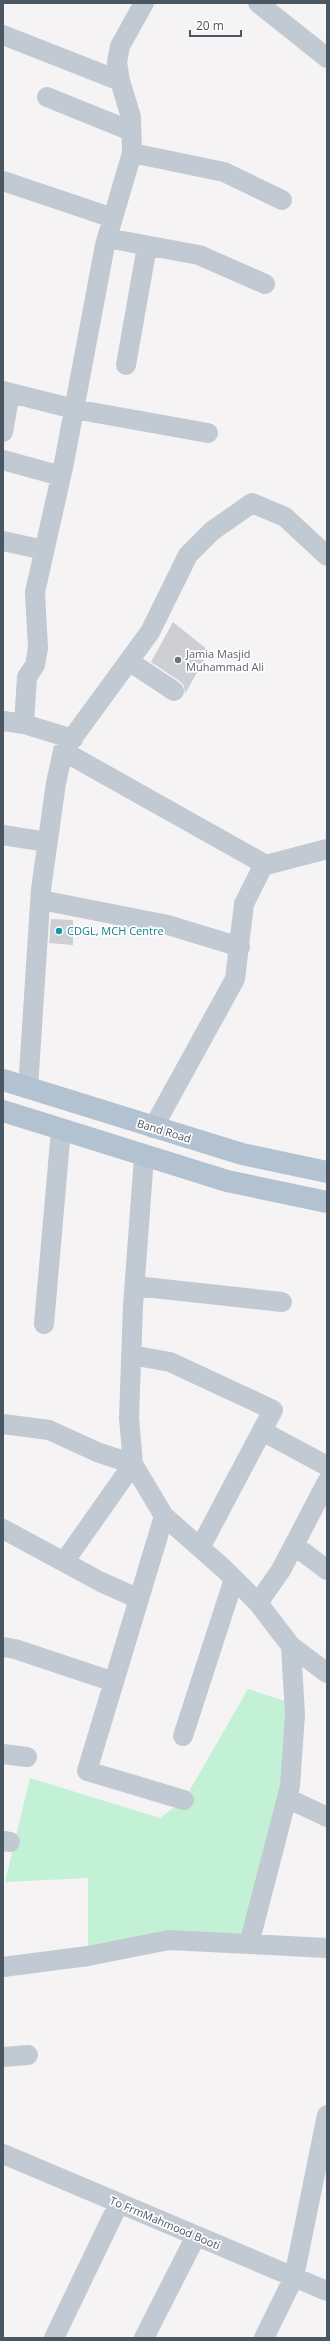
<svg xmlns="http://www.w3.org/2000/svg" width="330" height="2341" viewBox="0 0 330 2341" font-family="'Open Sans',sans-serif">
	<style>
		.green { fill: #c3f1d5 }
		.building { fill: #cdcfd5 }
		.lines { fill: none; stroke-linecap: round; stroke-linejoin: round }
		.minor { stroke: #c1cad2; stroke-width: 20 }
		.major { stroke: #b3c2d1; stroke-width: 22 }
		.worship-dot { fill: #6b7280; stroke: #fff; stroke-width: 1.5 }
		.culture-dot { fill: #0f9aa8; stroke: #fff; stroke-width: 1.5 }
		.labels { text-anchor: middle; stroke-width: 3.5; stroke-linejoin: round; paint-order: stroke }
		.worship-label { font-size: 11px; fill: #5b616d; stroke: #fff; text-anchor: start }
		.culture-label { font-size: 11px; fill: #0d838f; stroke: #fff; text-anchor: start }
		.street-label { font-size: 11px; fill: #4a5661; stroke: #fff }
	</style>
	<rect width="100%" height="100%" fill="#f5f3f3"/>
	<path class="green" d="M248,1689L294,1704L295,1715L249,1944L88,1956V1878L5,1882L30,1778L160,1818L184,1800Z"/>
	<path class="building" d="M173,622L209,651L185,694L184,686L181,682L151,662Z
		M51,919L73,920V945L49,943Z"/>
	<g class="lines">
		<path class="minor" d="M258,3L327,58
			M3,35L120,81
			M47,97L131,131
			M132,153L224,172L282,200
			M3,181L113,218
			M107,238L199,255L265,284
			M126,365L147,246
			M3,391L74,409L208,433
			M3,432L10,393
			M3,460L61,476
			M3,541L44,550
			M130,662L174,691
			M3,721L24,724
			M73,739L24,724L27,677L35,665L38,648L35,592L64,463L105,245L132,153L131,117L120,81L117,62L120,46L144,3
			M63,751L266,865
			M3,835L47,842
			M41,900L168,925L240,947
			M28,1088L41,889L56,783L63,751L150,632L188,555L212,531L252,503L285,517L327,556
			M153,1128L235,979L244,904L262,868L266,865L327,849
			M144,1157L133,1306L129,1418L133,1464L164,1516L223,1568L258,1603L291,1646L295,1715L290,1786L249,1944L327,1948
			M135,1286L282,1302
			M44,1324L61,1130
			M131,1355L170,1362L273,1410L200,1548
			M3,1424L49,1430L97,1452L133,1464L64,1562
			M262,1431L327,1466
			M164,1516L87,1771L184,1800
			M3,1529L101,1582L139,1599
			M294,1545L327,1570
			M258,1603L281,1570L327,1482
			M291,1646L327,1673
			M3,1647L15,1649L114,1682
			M183,1736L234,1579
			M3,1754L27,1757
			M287,1798L327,1817
			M3,1841L10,1842
			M3,1967L88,1956L169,1940L249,1944
			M3,2057L28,2055
			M3,2154L327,2291
			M54,2338L119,2203
			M144,2338L196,2236
			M264,2338L294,2277L327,2115"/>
		<path class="major" d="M3,1080L242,1154L327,1172
			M3,1111L227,1181L327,1202"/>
	</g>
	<circle class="worship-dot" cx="178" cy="660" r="4"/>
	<circle class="culture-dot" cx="59" cy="931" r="4"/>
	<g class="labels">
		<g class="worship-label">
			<text x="186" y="658">Jamia Masjid<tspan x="186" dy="13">Muhammad Ali</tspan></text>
		</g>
		<g class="culture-label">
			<text x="67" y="935">CDGL, MCH Centre</text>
		</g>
		<g class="street-label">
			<text transform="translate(164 1131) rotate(17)" y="4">Band Road</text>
			<text transform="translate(165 2223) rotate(23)" y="4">To FrmMahmood Booti</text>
		</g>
	</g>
	<rect width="330" height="2341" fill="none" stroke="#4a5661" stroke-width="8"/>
	<path d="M190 30v6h51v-6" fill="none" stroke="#4a5661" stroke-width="2"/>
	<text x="196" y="30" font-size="12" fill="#4a5661" stroke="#ffffff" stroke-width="3" paint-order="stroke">20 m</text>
</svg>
